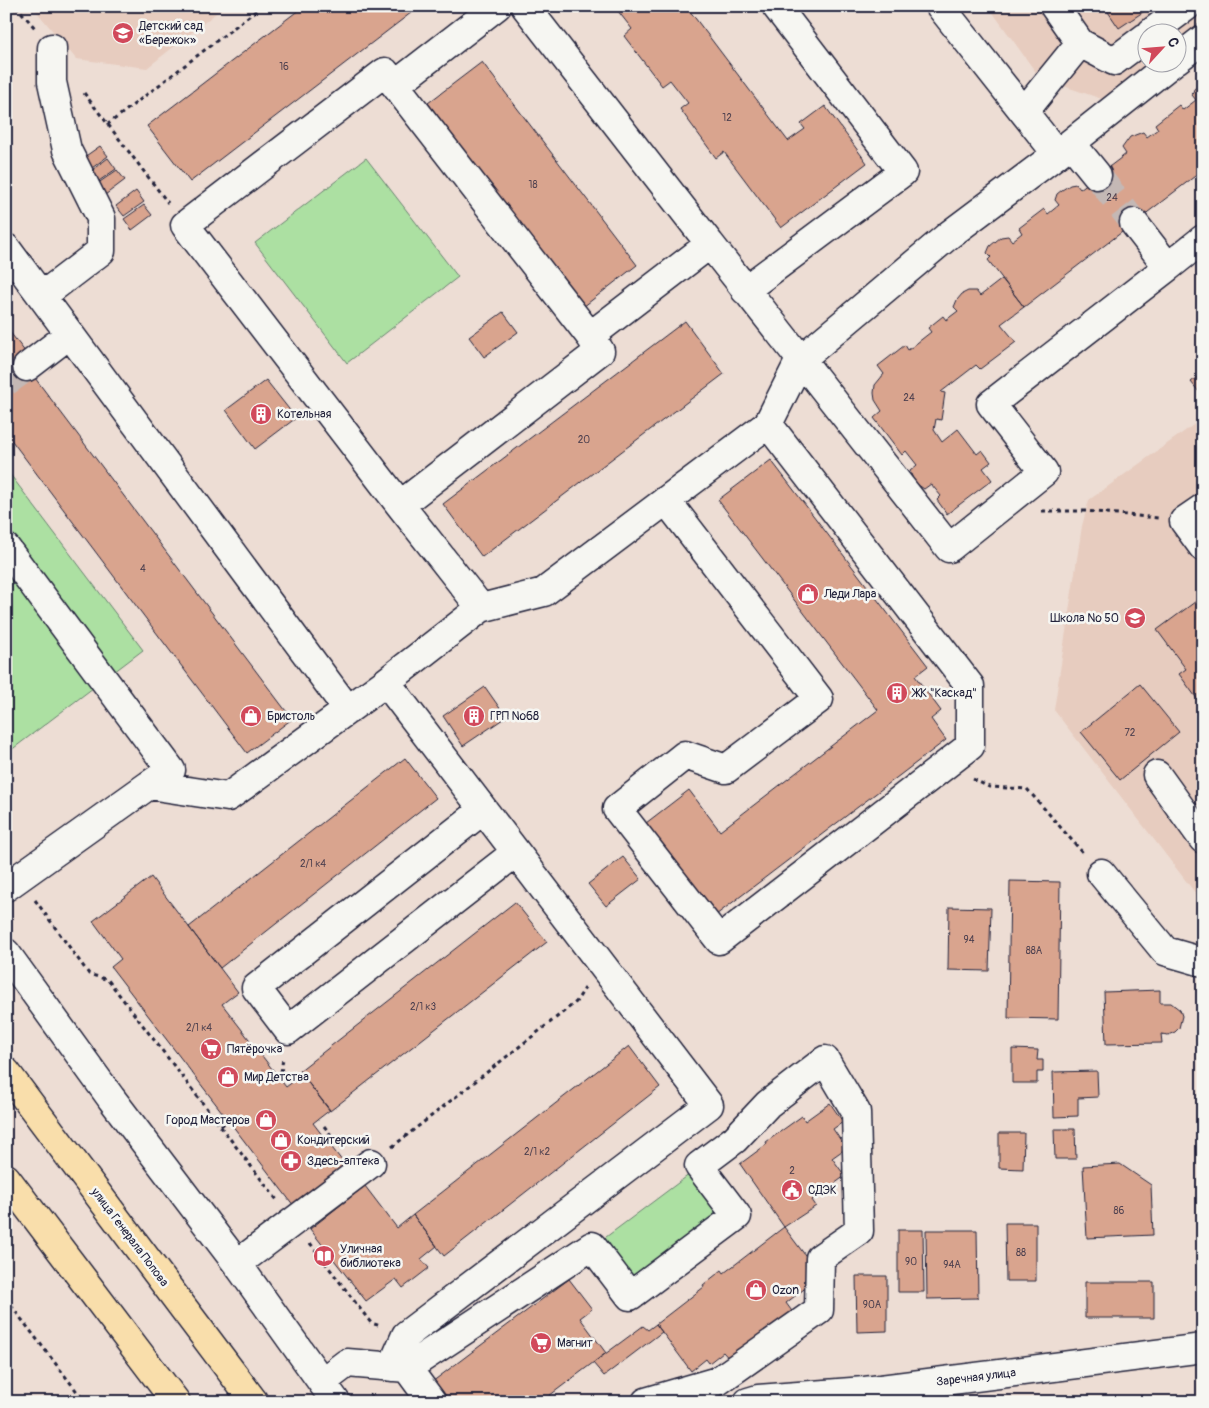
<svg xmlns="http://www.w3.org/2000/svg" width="1209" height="1408" viewBox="0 0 1209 1408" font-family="Pangolin,sans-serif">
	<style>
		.built { fill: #e7ccbf }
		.green { fill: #ace0a2; stroke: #67816e }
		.building { fill: #d9a48e; stroke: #22223b }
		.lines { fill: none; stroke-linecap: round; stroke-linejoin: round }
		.minor-tunnel { stroke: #c4b8b5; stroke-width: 28; stroke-dasharray: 28 14; stroke-linecap: butt }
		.minor-casing { stroke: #22223b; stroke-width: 31 }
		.major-casing { stroke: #22223b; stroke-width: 31 }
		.path { stroke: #22223b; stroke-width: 3; stroke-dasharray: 4 4; stroke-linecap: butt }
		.minor { stroke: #f6f6f2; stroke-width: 28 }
		.major { stroke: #f9deab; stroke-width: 28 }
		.labels { text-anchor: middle; stroke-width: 5; stroke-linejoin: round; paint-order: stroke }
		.number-label { font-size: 10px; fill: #504250 }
		.poi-label { font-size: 12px; fill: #22223b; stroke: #f6f6f2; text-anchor: start }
		.street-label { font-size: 12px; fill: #22223b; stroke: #f6f6f2 }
	</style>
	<rect width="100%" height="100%" fill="#edddd4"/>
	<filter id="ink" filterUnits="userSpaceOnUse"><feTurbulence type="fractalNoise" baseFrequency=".02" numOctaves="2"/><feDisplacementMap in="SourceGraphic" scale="10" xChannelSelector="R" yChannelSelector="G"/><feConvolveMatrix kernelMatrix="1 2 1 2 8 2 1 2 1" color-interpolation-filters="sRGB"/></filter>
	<g filter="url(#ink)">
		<path class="built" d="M32,6H225L147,68L76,59Z
			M988,6H1203V20L1177,41L1176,32H1146V62L1151,63L1105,100L1040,78Z
			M1203,418V903L1054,710L1082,526L1089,500Z"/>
		<path class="green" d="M366,158L458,277L347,363L255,243Z
			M6,469L143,650L6,754Z
			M690,1174L721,1215L633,1281L602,1240Z"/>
		<path class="building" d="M304,6H420L190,182L147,126Z
			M614,6H686L788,141L805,129L801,124L825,106L867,163L781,228L724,152L716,158L680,109L688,103L670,80L662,86L624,36L632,29Z
			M1104,6H1152L1119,28Z
			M482,62L637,265L583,307L428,103Z
			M1203,82V170L1024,307L988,260L991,257L987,253L990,246L1001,237L1008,236L1012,241L1022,233L1019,228L1044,209L1048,214L1059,205L1055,200L1057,194L1062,190L1070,185L1076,184L1080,189L1126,154L1122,148L1130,137L1143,132L1147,137L1158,129L1155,124L1179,105L1183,110L1196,100L1192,95L1194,89Z
			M100,146L108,156L88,171L80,160Z
			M108,158L116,169L96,183L88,173Z
			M117,170L125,180L105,195L97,184Z
			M136,191L144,202L124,216L116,206Z
			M144,205L152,215L132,230L124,219Z
			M1002,279L1024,307L1001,324L1016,342L980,369L976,365L941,392L945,393L941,420L936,419L934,430L942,442L958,429L977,454L982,450L991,462L983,468L992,480L947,514L937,500L941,496L931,484L924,489L914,482L910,471L917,465L906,451L902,455L874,418L882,411L875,400L874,393L875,385L884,374L878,366L905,345L908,350L931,332L928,328L943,316L946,320L958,311L954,307L957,300L962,294L968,291H976L980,296Z
			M503,312L518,332L484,357L469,337Z
			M685,321L724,374L482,557L443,504Z
			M6,327L26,353L32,374L6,392Z
			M1203,372V397L1191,382Z
			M32,374L292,719L247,753L6,433V392Z
			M266,380L296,418L255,449L226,410Z
			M771,460L928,666L915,676L941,711L931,719L946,740L716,915L646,823L689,790L720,831L878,710L718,500Z
			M1203,596V707L1179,674L1186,669L1157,630Z
			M1140,684L1179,732L1120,780L1081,732Z
			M485,687L506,717L463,746L443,716Z
			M405,758L436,798L220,968L189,927Z
			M623,857L641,879L606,906L588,884Z
			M151,877L238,992L222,1004L286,1087L302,1075L330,1110L313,1123L346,1166L294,1206L111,967L121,959L93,921Z
			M1010,881L1060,882L1058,1019L1008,1018Z
			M515,902L547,942L330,1111L299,1071Z
			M949,907L991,908L989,971L948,970Z
			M1160,990V1003H1171L1180,1010L1182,1016L1179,1028L1175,1032L1168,1035L1161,1034L1162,1043L1106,1044L1104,992Z
			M629,1046L660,1087L444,1256L413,1215Z
			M1012,1049L1038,1050L1037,1060H1043V1072H1037V1083H1012Z
			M1097,1071L1098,1097L1078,1098V1116L1054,1117L1053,1072Z
			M830,1103L843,1122L833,1129L846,1148L832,1158L845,1176L812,1200L816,1206L784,1227L740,1164L767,1144L766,1142L802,1116L805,1121Z
			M1054,1129H1075L1076,1159H1055Z
			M999,1133H1024L1023,1169L999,1168Z
			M1120,1164L1151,1185L1153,1235L1087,1238L1083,1166Z
			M365,1186L397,1228L413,1215L437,1246L421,1259L429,1268L403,1288L396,1279L366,1301L310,1229Z
			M1005,1223H1036V1281H1006Z
			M784,1227L817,1271L803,1281L808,1286L786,1303L794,1314L732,1362L723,1352L709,1363L706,1359L691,1371L656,1324L704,1287L703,1285L722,1270L724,1273Z
			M898,1230H923L924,1292H898Z
			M926,1230H977L978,1298L927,1299Z
			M856,1276H887V1331L857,1332Z
			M569,1279L592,1309L580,1318L606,1353L541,1402H447L432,1382Z
			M1085,1282H1154V1318H1085Z
			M656,1324L662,1332L604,1376L593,1363L643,1326L648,1330Z"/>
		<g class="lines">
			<path class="minor-tunnel" d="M1097,175L1134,223
				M6,382L27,367"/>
			<g class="minor-casing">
				<path id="minor" d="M525,6L710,244L590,336
					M940,6L1057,154
					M1152,32L1187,6
					M1080,43L1114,61L1146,37
					M1176,60L1203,39
					M395,85L497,6
					M1024,112L1080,43L1054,6
					M1071,143L1097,175
					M710,244L949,548L1044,472L991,404L1168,267L1134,223
					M6,248L348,710
					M1168,267L1203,239
					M745,290L903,172L776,6
					M42,296L101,251V218L67,150L52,82V48
					M27,367L70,334
					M666,500L819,699L726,769L685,755L617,809L719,940L970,746V686L768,424
					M400,505L600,351L590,336L385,72L185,225L400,505L481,608
					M1203,508L1184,521L1203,547
					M6,548L171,770L149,785
					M386,682L709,1105L406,1335L392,1367
					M1157,775L1203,839
					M483,810L256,988L288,1030L515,853
					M1101,873L1165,951L1203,962
					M6,887L149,785L228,797L386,682L481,608L544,592L768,424L800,360L949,235L1057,154L1173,62
					M6,953L111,1098L241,1269L336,1402
					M237,1264L371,1163
					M407,1368L592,1246L630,1296L737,1216L699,1166L735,1139L768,1104L825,1060L856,1112L859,1231L820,1258L819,1310L718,1381L646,1402
					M322,1382L347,1363L407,1368L432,1402
					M748,1402L758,1399L865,1391L1203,1348"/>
			</g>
			<g class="major-casing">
				<path id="major" d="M6,1072L254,1402
					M6,1178L176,1402"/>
			</g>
			<path class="path" d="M16,6L35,28
				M84,93L168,203
				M107,125L262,6
				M1042,511H1086L1158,518
				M973,779L989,787L1027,789L1084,854
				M35,900L89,974L108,980L277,1200
				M280,1080L283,1058
				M221,1126L228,1120
				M324,1126L342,1149
				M392,1147L576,1002L585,988
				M310,1243L371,1323L381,1326
				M6,1299L85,1402
				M370,1394L376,1402"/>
			<use href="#minor" class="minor"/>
			<use href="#major" class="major"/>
		</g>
	</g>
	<defs>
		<g id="school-disc" transform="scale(1.125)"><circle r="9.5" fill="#d1495b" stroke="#f6f6f2"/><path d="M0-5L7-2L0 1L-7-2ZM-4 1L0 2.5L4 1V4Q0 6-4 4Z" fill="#fff"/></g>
		<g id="building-disc" transform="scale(1.125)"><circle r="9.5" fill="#d1495b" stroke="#f6f6f2"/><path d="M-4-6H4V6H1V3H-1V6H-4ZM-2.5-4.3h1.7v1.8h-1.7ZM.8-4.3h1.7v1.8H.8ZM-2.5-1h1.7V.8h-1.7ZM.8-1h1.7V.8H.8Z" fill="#fff"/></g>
		<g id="shop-disc" transform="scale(1.125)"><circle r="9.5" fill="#d1495b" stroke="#f6f6f2"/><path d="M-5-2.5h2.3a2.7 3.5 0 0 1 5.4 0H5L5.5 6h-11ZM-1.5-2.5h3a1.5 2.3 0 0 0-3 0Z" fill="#fff"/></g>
		<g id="supermarket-disc" transform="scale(1.125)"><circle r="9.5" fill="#d1495b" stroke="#f6f6f2"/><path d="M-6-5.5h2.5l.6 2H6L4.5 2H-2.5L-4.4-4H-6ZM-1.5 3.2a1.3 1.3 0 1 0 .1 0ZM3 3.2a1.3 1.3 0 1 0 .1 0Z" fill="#fff"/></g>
		<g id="pharmacy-disc" transform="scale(1.125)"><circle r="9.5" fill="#d1495b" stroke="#f6f6f2"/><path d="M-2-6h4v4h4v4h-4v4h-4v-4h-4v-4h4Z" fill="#fff"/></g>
		<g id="civic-disc" transform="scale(1.125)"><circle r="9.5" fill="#d1495b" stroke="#f6f6f2"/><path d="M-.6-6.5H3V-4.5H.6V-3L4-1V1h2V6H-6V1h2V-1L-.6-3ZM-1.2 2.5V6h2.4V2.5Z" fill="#fff"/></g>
		<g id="library-disc" transform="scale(1.125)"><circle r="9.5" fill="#d1495b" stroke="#f6f6f2"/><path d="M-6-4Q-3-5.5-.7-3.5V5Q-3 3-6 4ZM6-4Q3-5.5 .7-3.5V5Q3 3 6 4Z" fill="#fff"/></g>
	</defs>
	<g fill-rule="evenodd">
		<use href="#school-disc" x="123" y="33"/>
		<use href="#building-disc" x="261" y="414"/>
		<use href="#shop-disc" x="808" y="594"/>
		<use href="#school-disc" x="1135" y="618"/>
		<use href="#building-disc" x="897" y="693"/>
		<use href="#shop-disc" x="251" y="716"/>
		<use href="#building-disc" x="474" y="716"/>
		<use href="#supermarket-disc" x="211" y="1049"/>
		<use href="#shop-disc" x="228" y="1077"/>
		<use href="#shop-disc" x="266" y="1120"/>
		<use href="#shop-disc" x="281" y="1140"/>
		<use href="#pharmacy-disc" x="291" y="1161"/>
		<use href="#civic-disc" x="792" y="1190"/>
		<use href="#library-disc" x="324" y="1256"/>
		<use href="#shop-disc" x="756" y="1290"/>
		<use href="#supermarket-disc" x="541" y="1343"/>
	</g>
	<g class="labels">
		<g class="number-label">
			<text x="284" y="70">16</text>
			<text x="727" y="121">12</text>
			<text x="533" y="188">18</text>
			<text x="1112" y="201">24</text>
			<text x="909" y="401">24</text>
			<text x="584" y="443">20</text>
			<text x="143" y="572">4</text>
			<text x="1130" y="736">72</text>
			<text x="313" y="867">2/1 к4</text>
			<text x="969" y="943">94</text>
			<text x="1034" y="954">88А</text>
			<text x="423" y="1010">2/1 к3</text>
			<text x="199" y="1031">2/1 к4</text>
			<text x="537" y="1155">2/1 к2</text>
			<text x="792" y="1174">2</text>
			<text x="1119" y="1214">86</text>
			<text x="1021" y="1256">88</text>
			<text x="911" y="1265">90</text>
			<text x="952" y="1268">94А</text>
			<text x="872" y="1308">90А</text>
		</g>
		<g class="poi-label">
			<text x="139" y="30">Детский сад<tspan x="139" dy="14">«Бережок»</tspan></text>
			<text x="277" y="418">Котельная</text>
			<text x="824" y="598">Леди Лара</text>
			<text x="1119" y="622" text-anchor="end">Школа № 50</text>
			<text x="913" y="697">ЖК "Каскад"</text>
			<text x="267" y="720">Бристоль</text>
			<text x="490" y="720">ГРП №68</text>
			<text x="227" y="1053">Пятёрочка</text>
			<text x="244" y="1081">Мир Детства</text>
			<text x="250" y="1124" text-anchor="end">Город Мастеров</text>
			<text x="297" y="1144">Кондитерский</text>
			<text x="307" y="1165">Здесь-аптека</text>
			<text x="808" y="1194">СДЭК</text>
			<text x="340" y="1253">Уличная<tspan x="340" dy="14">библиотека</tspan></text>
			<text x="772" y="1294">Ozon</text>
			<text x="557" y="1347">Магнит</text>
		</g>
		<g class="street-label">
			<text transform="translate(130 1237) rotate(53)" y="4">улица Генерала Попова</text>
			<text transform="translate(976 1377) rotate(-7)" y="4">Заречная улица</text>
		</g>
	</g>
	<rect width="1209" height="1408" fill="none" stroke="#f6f6f2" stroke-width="25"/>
	<rect x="12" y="12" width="1184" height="1383" fill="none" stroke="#22223b" stroke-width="2" filter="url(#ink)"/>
	<g transform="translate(1162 48) rotate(64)"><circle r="24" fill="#f6f6f2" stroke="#a1a1a9"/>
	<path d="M0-4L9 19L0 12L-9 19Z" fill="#d1495b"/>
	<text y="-8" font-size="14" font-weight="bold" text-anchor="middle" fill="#22223b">С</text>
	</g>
</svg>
